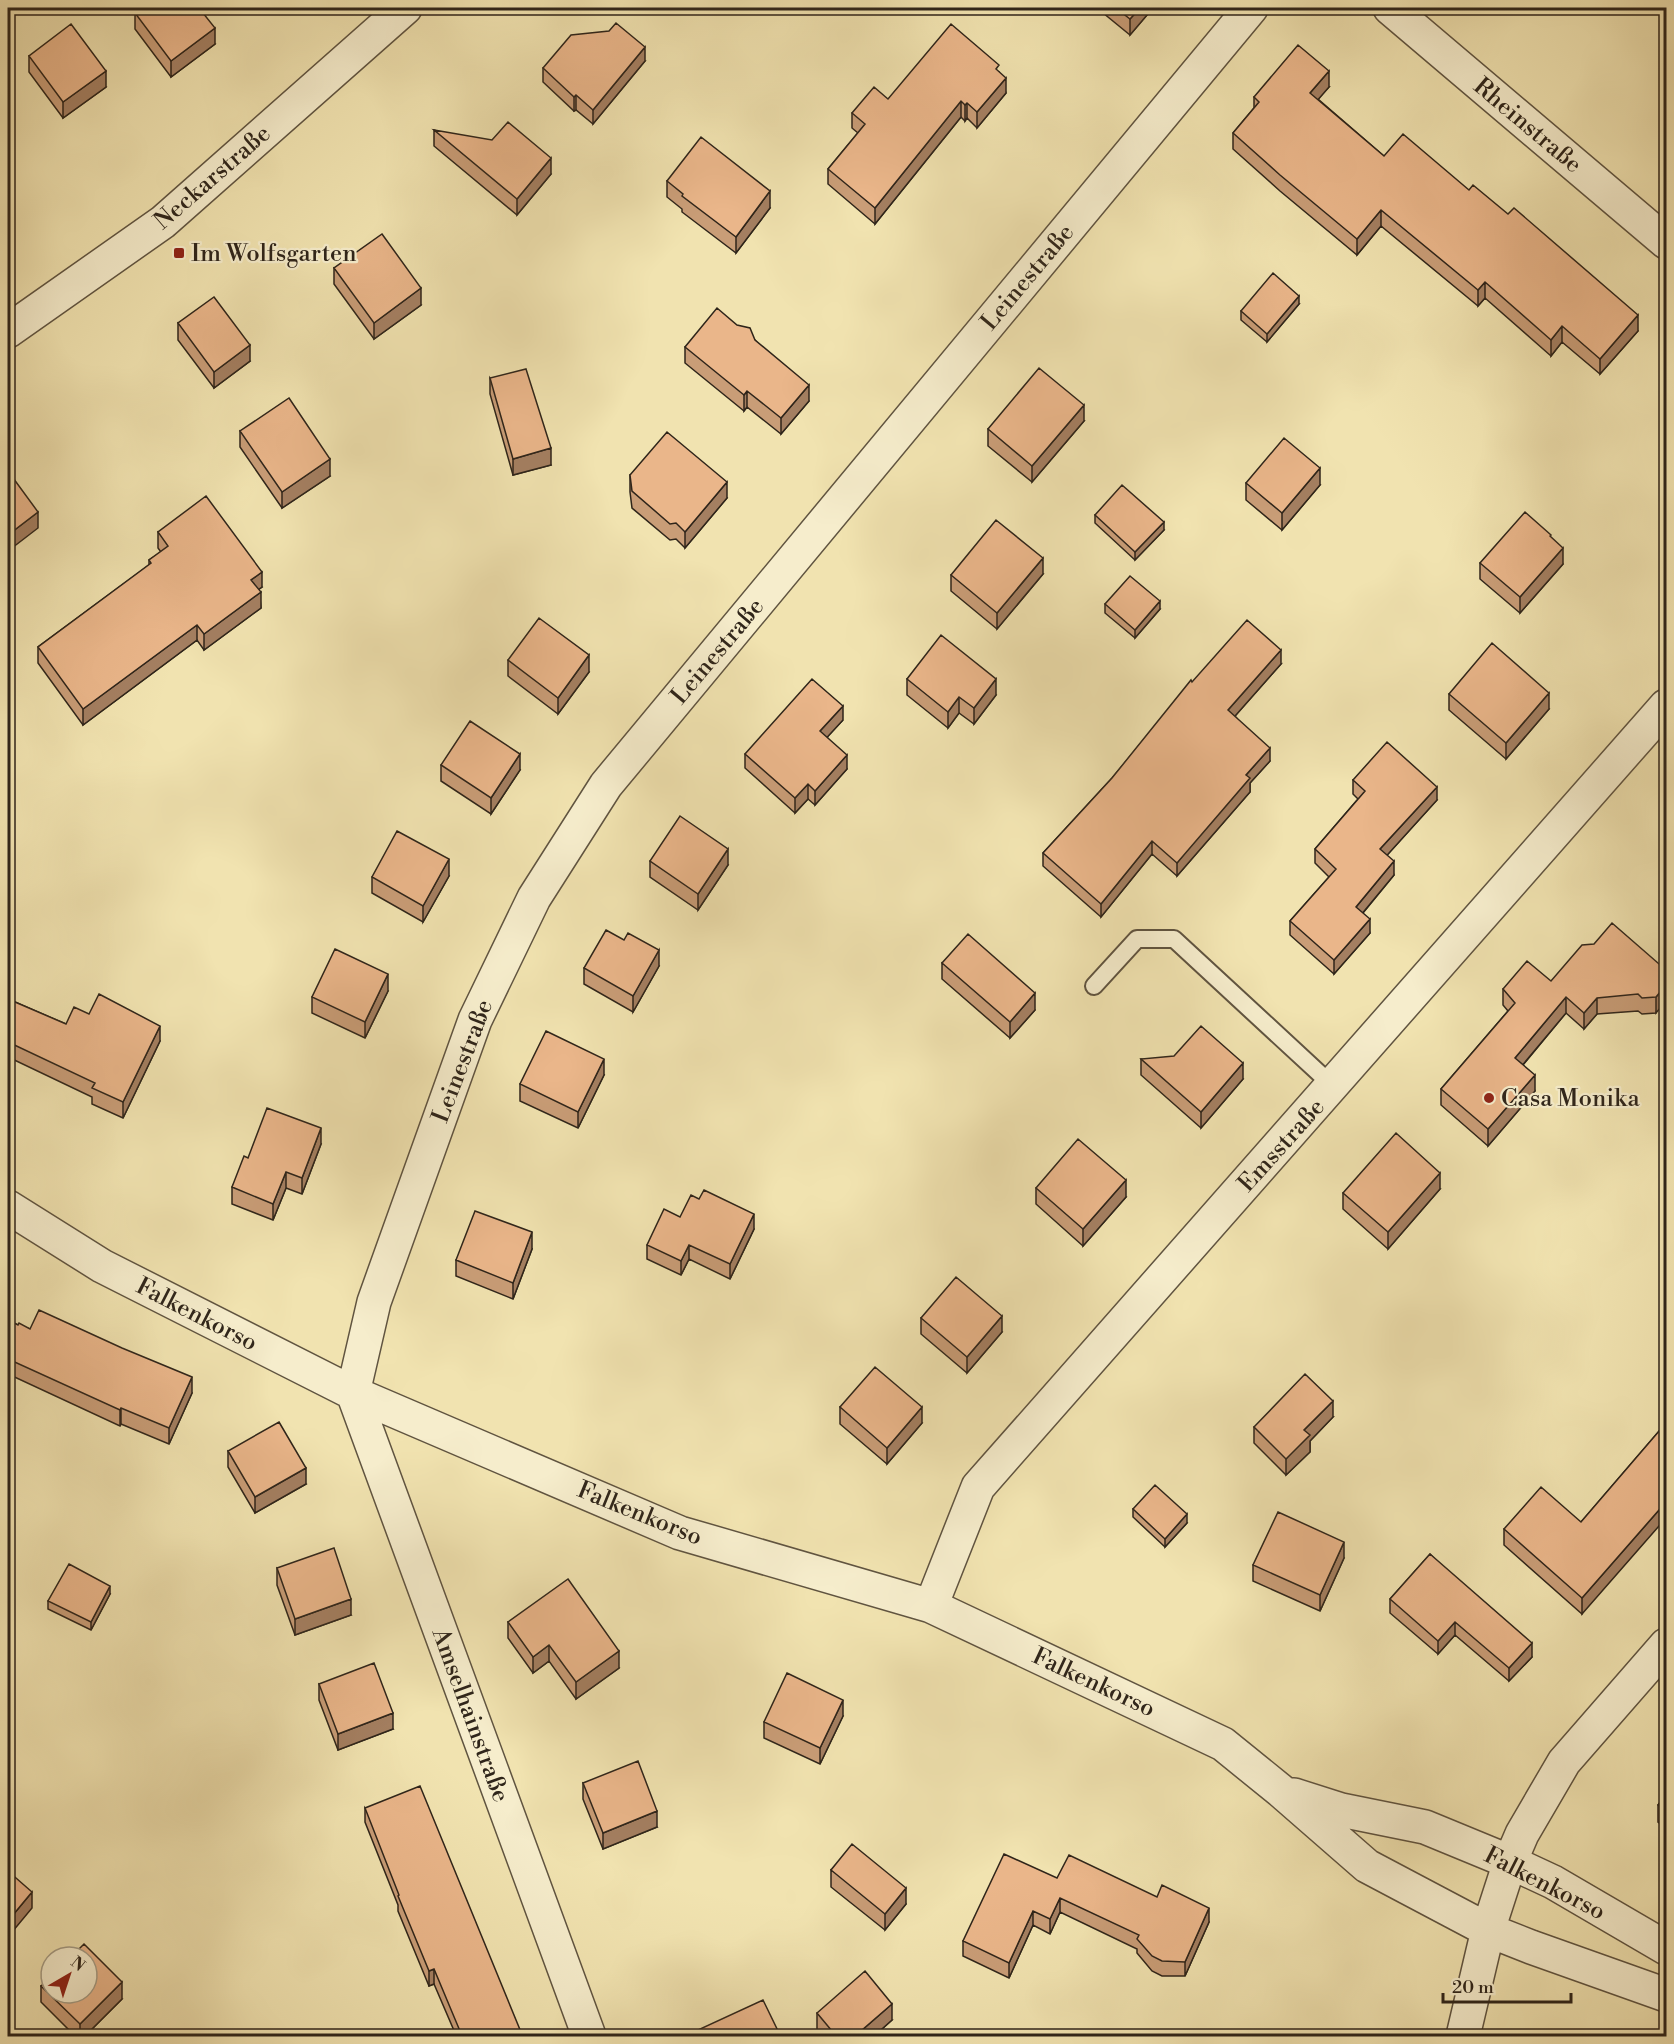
<svg xmlns="http://www.w3.org/2000/svg" width="1674" height="2044" viewBox="0 0 1674 2044" font-family="'Libre Bodoni',serif">
	<style>
		.lines { fill: none; stroke-linecap: round; stroke-linejoin: round }
		.lane-casing { stroke: #605440; stroke-width: 20 }
		.street-casing { stroke: #605440; stroke-width: 36 }
		.lane { stroke: #f6edcc; stroke-width: 16 }
		.street { stroke: #f6edcc; stroke-width: 33 }
		.wall { fill: #c99d77; stroke: #2f251a; stroke-width: 1.5 }
		.shaded-wall { fill: #a47f61; stroke: #2f251a; stroke-width: 1.5 }
		.building { fill: #eab68a; stroke: #2f251a; stroke-width: 1.5 }
		.poi-dot { fill: #8f2418; stroke: #f6edcc; stroke-width: 2 }
		.labels { text-anchor: middle; stroke-width: 4.5; stroke-linejoin: round; paint-order: stroke }
		.street-label { font-size: 24px; fill: #2f251a; stroke: #f6edcc }
		.poi-label { font-size: 24px; fill: #2f251a; stroke: #f6edcc; text-anchor: start }
	</style>
	<rect width="100%" height="100%" fill="#f1e3b0"/>
	<filter id="stains"><feTurbulence type="fractalNoise" baseFrequency=".00333" numOctaves="4"/><feColorMatrix values="0 0 0 0 .2 0 0 0 0 .09 0 0 0 0 .02 0 0 0 .5 -.17"/></filter>
	<radialGradient id="worn" r=".72"><stop offset=".6" stop-color="#630" stop-opacity="0"/><stop offset="1" stop-color="#630" stop-opacity=".3"/></radialGradient>
	<g class="lines">
		<g class="lane-casing">
			<path id="lane" d="M1094,986L1137,939H1174L1333,1086"/>
		</g>
		<g class="street-casing">
			<path id="street" d="M1390,8L1666,242
				M8,331L163,222L405,8
				M8,1207L102,1266L353,1393L680,1533L931,1606L1223,1744L1281,1791L1367,1866L1488,1930L1531,1947L1666,1995
				M931,1606L978,1487L1666,706
				M1294,1795L1341,1810L1425,1827L1510,1862L1553,1882L1666,1948
				M589,2036L353,1393L374,1302L475,1020L534,898L606,785L1251,8
				M1463,2036L1488,1930L1510,1862L1522,1834L1564,1762L1666,1645"/>
		</g>
		<use href="#lane" class="lane"/>
		<use href="#street" class="street"/>
	</g>
	<path class="wall" d="M1097,8H1153L1130,35Z
		M135,13L215,44L171,77L135,29Z
		M29,56L106,87L63,118L29,72Z
		M645,61L593,124L576,110L574,111L543,82V68Z
		M999,72L1006,93L977,128L967,118L965,121L961,117L875,224L828,184V169L858,133L852,128V113L888,99Z
		M1329,87L1318,99L1384,156L1638,331L1600,374L1562,342L1551,356L1485,298L1478,306L1381,226L1357,255L1280,191L1233,149V133L1254,108V97Z
		M434,130L551,174L517,215L434,146Z
		M667,181L770,208L736,253L682,212V209L667,197Z
		M334,268L421,305L374,339L334,284Z
		M1299,304L1267,342L1241,320V311Z
		M178,323L250,361L214,388L178,340Z
		M755,340L809,401L781,434L747,407L744,411L685,363V347Z
		M490,378L551,465L513,475L490,394Z
		M1084,421L1032,482L988,446V429Z
		M240,431L330,476L282,508L240,447Z
		M630,475L727,498L685,548L676,539L670,540L632,508L630,492Z
		M1246,483L1320,485L1282,530L1246,500Z
		M1095,515L1164,530L1135,560L1095,523Z
		M158,532L262,587L259,589L261,608L204,650L197,640L83,725L38,663V647L149,565V560L161,552L158,548Z
		M1551,538L1563,564L1520,613L1480,579V563Z
		M1043,574L997,629L951,591V575Z
		M1105,604L1160,609L1135,638L1105,613Z
		M508,660L589,672L558,714L508,676Z
		M1281,664L1235,716L1270,761L1250,783V792L1177,876L1152,854L1101,917L1043,866V853L1112,778L1192,682Z
		M907,679L996,695L974,724L959,713L948,728L907,695Z
		M1449,694L1549,709L1506,759L1449,710Z
		M843,720L827,737L847,769L815,805L808,799L795,813L745,768V754Z
		M441,765L520,770L491,814L441,781Z
		M1353,780L1437,800L1387,855L1394,875L1363,913L1370,933L1334,974L1290,935V921L1329,877L1315,863V849L1358,799L1353,794Z
		M650,861L728,865L698,910L650,877Z
		M449,876L423,922L372,893V877Z
		M942,963L1035,1010L1010,1038L942,979Z
		M659,966L633,1012L584,984V968Z
		M1666,970L1656,1013L1642,1014L1638,1011L1597,1014L1584,1029L1566,1013L1523,1065L1535,1091L1488,1146L1441,1105V1089L1508,1011L1503,1005V989Z
		M388,991L365,1038L312,1013V997Z
		M8,999L66,1024L89,1014L160,1041L123,1118L92,1104V1097L8,1057Z
		M1141,1059L1243,1079L1201,1128L1141,1075Z
		M604,1075L578,1128L520,1101V1084Z
		M321,1144L302,1194L286,1188L273,1220L232,1204V1187L248,1158Z
		M1036,1188L1126,1197L1083,1246L1036,1204Z
		M1440,1189L1388,1249L1343,1209V1193Z
		M680,1217L754,1229L730,1279L689,1259L681,1275L647,1259V1245Z
		M532,1249L513,1299L456,1276V1260Z
		M921,1318L1002,1332L967,1373L921,1334Z
		M8,1320L18,1325L30,1329L192,1393L169,1444L121,1424L120,1426L8,1374Z
		M840,1407L922,1423L887,1464L840,1424Z
		M1333,1417L1310,1441V1452L1286,1475L1254,1443V1427Z
		M1666,1423L1582,1614L1504,1545V1529L1581,1522Z
		M228,1451L306,1484L255,1513L228,1467Z
		M1133,1509L1187,1523L1165,1547L1133,1517Z
		M1430,1554L1532,1657L1509,1681L1455,1635L1438,1654L1390,1613V1599Z
		M1344,1558L1320,1611L1253,1581V1565Z
		M277,1568L351,1615L295,1635L277,1585Z
		M110,1594L91,1630L48,1609V1601Z
		M508,1622L619,1668L576,1699L549,1661L533,1673L508,1638Z
		M319,1684L393,1729L338,1750L319,1700Z
		M843,1716L820,1764L764,1738V1722Z
		M583,1783L657,1827L603,1849L583,1799Z
		M1666,1795V1828L1658,1822V1805Z
		M365,1808L523,2037H453V2034L455,2033L434,1984L429,1986L398,1911V1905L365,1822Z
		M831,1870L906,1904L885,1930L831,1887Z
		M1057,1878L1209,1922L1185,1976H1162L1152,1971L1137,1953V1949L1060,1912L1050,1934L1033,1925L1009,1978L963,1956V1941Z
		M41,1986L122,1999L84,2037H76L41,2002Z
		M817,2013L892,2020L873,2037H823L817,2029Z"/>
	<path class="shaded-wall" d="M1140,8H1153L1130,35V19Z
		M215,28V44L171,77V61Z
		M645,47V61L593,124V110Z
		M106,71V87L63,118V102Z
		M1329,71V87L1310,109V93Z
		M1006,78V93L977,128V112Z
		M576,95V110L574,111V97Z
		M961,101V117L875,224V208Z
		M967,103V118L965,121V105Z
		M551,158V174L517,215V199Z
		M770,191V208L736,253V237Z
		M1381,210V226L1357,255V239Z
		M1485,282V298L1478,306V290Z
		M421,288V305L374,339V323Z
		M1299,296V304L1267,342V334Z
		M1638,315V331L1600,374V359Z
		M1562,326V342L1551,356V340Z
		M250,345V361L214,388V372Z
		M809,385V401L781,434V418Z
		M747,391V407L744,411V395Z
		M1084,405V421L1032,482V466Z
		M551,448V465L513,475V459Z
		M330,459V476L282,508V492Z
		M1320,468V485L1282,530V513Z
		M727,482V498L685,548V532Z
		M38,512V528L8,551V535Z
		M1164,522V530L1135,560V552Z
		M1563,548V564L1520,613V597Z
		M1043,558V574L997,629V613Z
		M262,572V587L251,595V580Z
		M261,592V608L204,650V634Z
		M1160,601V609L1135,638V630Z
		M197,625V640L83,725V709Z
		M1281,650V664L1228,724V710Z
		M589,655V672L558,714V698Z
		M996,679V695L974,724V708Z
		M1549,693V709L1506,759V743Z
		M959,697V713L948,728V712Z
		M843,706V720L820,745V731Z
		M1270,748V761L1250,783V792L1177,876V863L1246,775Z
		M520,754V770L491,814V798Z
		M847,755V769L815,805V791Z
		M808,784V799L795,813V798Z
		M1437,787V800L1380,863V849Z
		M1152,841V854L1101,917V904Z
		M728,849V865L698,910V894Z
		M449,859V876L423,922V906Z
		M1394,861V875L1356,921V907Z
		M1370,919V933L1334,974V960Z
		M659,950V966L633,1012V996Z
		M388,974V991L365,1038V1022Z
		M1666,985V1001L1656,1013V997Z
		M1035,993V1010L1010,1038V1022Z
		M1566,997V1013L1515,1074V1058Z
		M1597,998V1014L1584,1029V1013Z
		M160,1026V1041L123,1118V1102Z
		M604,1059V1075L578,1128V1112Z
		M1243,1063V1079L1201,1128V1112Z
		M1535,1075V1091L1488,1146V1129Z
		M321,1128V1144L302,1194V1178Z
		M286,1172V1188L273,1220V1204Z
		M1440,1173V1189L1388,1249V1232Z
		M1126,1180V1197L1083,1246V1229Z
		M754,1214V1229L730,1279V1264Z
		M532,1232V1249L513,1299V1283Z
		M689,1245V1259L681,1275V1261Z
		M1002,1316V1332L967,1373V1357Z
		M192,1377V1393L169,1444V1428Z
		M1333,1401V1417L1310,1441V1452L1286,1475V1459L1304,1430Z
		M922,1407V1423L887,1464V1448Z
		M121,1408V1424L120,1426V1410Z
		M306,1468V1484L255,1513V1497Z
		M1666,1502V1518L1582,1614V1598Z
		M1187,1514V1523L1165,1547V1539Z
		M1344,1542V1558L1320,1611V1595Z
		M110,1586V1594L91,1630V1622Z
		M351,1599V1615L295,1635V1619Z
		M1455,1622V1635L1438,1654V1641Z
		M1532,1643V1657L1509,1681V1668Z
		M549,1645V1661L533,1673V1657Z
		M619,1651V1668L576,1699V1682Z
		M843,1700V1716L820,1764V1748Z
		M393,1713V1729L338,1750V1734Z
		M657,1811V1827L603,1849V1833Z
		M906,1888V1904L885,1930V1914Z
		M32,1892V1908L8,1937V1921Z
		M1060,1898V1912L1050,1934V1919Z
		M1209,1908V1922L1185,1976V1962Z
		M1033,1911V1925L1009,1978V1963Z
		M434,1969V1984L429,1986V1971Z
		M122,1982V1999L84,2037H80V2024Z
		M892,2004V2020L873,2037H854Z"/>
	<path class="building" d="M142,8H199L215,28L171,61L135,13Z
		M1116,8H1140L1130,19Z
		M616,23L645,47L593,110L576,95L574,97L543,68L571,35L609,31Z
		M71,24L106,71L63,102L29,56Z
		M951,24L999,65L996,69L1006,78L977,112L967,103L965,105L961,101L875,208L828,169L865,124L852,113L874,87L888,99Z
		M1298,45L1329,71L1310,93L1384,156L1403,134L1469,190L1473,185L1508,214L1514,208L1638,315L1600,359L1562,326L1551,340L1485,282L1478,290L1381,210L1357,239L1280,175L1233,133L1259,102L1254,97Z
		M508,122L551,158L517,199L434,130L492,140Z
		M701,137L770,191L736,237L682,196L683,194L667,181Z
		M382,234L421,288L374,323L334,268Z
		M1273,273L1299,296L1267,334L1241,311Z
		M214,297L250,345L214,372L178,323Z
		M717,308L737,325L750,328L755,340L809,385L781,418L747,391L744,395L685,347Z
		M1039,368L1084,405L1032,466L988,429Z
		M526,369L551,448L513,459L490,378Z
		M289,398L330,459L282,492L240,431Z
		M667,432L727,482L685,532L676,523L670,524L632,491L630,475Z
		M1284,438L1320,468L1282,513L1246,483Z
		M8,471L38,512L8,535Z
		M1122,485L1164,522L1135,552L1095,515Z
		M206,496L262,572L251,580L261,592L204,634L197,625L83,709L38,647L151,563L149,560L168,546L158,532Z
		M1525,512L1551,535L1550,536L1563,548L1520,597L1480,563Z
		M996,520L1043,558L997,613L951,575Z
		M1130,576L1160,601L1135,630L1105,604Z
		M539,618L589,655L558,698L508,660Z
		M1247,620L1281,650L1228,710L1270,748L1246,775L1250,778L1177,863L1152,841L1101,904L1043,853L1112,778L1191,680L1192,682Z
		M941,635L996,679L974,708L959,697L948,712L907,679Z
		M1492,643L1549,693L1506,743L1449,694Z
		M812,679L843,706L820,731L847,755L815,791L808,784L795,798L745,754Z
		M470,721L520,754L491,798L441,765Z
		M1387,742L1437,787L1380,849L1394,861L1356,907L1370,919L1334,960L1290,921L1336,869L1315,849L1365,791L1353,780Z
		M680,816L728,849L698,894L650,861Z
		M397,831L449,859L423,906L372,877Z
		M1612,923L1666,970V985L1656,997L1642,998L1638,994L1597,998L1584,1013L1566,997L1515,1058L1535,1075L1488,1129L1441,1089L1515,1003L1503,989L1527,961L1551,981L1582,945L1594,944Z
		M606,930L624,940L628,933L659,950L633,996L584,968Z
		M968,934L1035,993L1010,1022L942,963Z
		M335,949L388,974L365,1022L312,997Z
		M99,994L160,1026L123,1102L92,1088L95,1083L8,1042V999L66,1024L74,1007L89,1014Z
		M1201,1026L1243,1063L1201,1112L1141,1059L1174,1056Z
		M546,1031L604,1059L578,1112L520,1084Z
		M267,1108L321,1128L302,1178L286,1172L273,1204L232,1187L244,1156L248,1158Z
		M1396,1133L1440,1173L1388,1232L1343,1193Z
		M1078,1139L1126,1180L1083,1229L1036,1188Z
		M704,1190L754,1214L730,1264L689,1245L681,1261L647,1245L664,1209L680,1217L691,1195L699,1199Z
		M475,1211L532,1232L513,1283L456,1260Z
		M956,1277L1002,1316L967,1357L921,1318Z
		M39,1310L122,1348L192,1377L169,1428L121,1408L120,1410L8,1359V1320L18,1325L19,1323L30,1329Z
		M875,1367L922,1407L887,1448L840,1407Z
		M1305,1374L1333,1401L1304,1430L1310,1435L1286,1459L1254,1427Z
		M279,1422L306,1468L255,1497L228,1451Z
		M1666,1423V1502L1582,1598L1504,1529L1541,1487L1581,1522Z
		M1155,1485L1187,1514L1165,1539L1133,1509Z
		M1278,1512L1344,1542L1320,1595L1253,1565Z
		M334,1548L351,1599L295,1619L277,1568Z
		M1430,1554L1532,1643L1509,1668L1455,1622L1438,1641L1390,1599Z
		M69,1564L110,1586L91,1622L48,1601Z
		M568,1579L619,1651L576,1682L549,1645L533,1657L508,1622Z
		M374,1663L393,1713L338,1734L319,1684Z
		M787,1673L843,1700L820,1748L764,1722Z
		M638,1761L657,1811L603,1833L583,1783Z
		M420,1786L523,2037H454L453,2034L460,2031L434,1969L429,1971L398,1896L399,1895L365,1808Z
		M1666,1795V1812L1658,1805Z
		M852,1844L906,1888L885,1914L831,1870Z
		M1004,1854L1057,1878L1069,1855L1157,1897L1162,1885L1209,1908L1185,1962L1162,1961L1152,1956L1137,1939L1139,1935L1060,1898L1050,1919L1033,1911L1009,1963L963,1941Z
		M8,1871L32,1892L8,1921Z
		M84,1944L122,1982L80,2024L41,1986L51,1977V1993H87V1957H71Z
		M865,1971L892,2004L854,2037H837L817,2013Z
		M763,2000L781,2037L685,2036Z"/>
	<g class="poi-dot">
		<rect x="173" y="247" width="12" height="12" rx="3"/>
		<circle cx="1489" cy="1098" r="6"/>
	</g>
	<g class="labels">
		<g class="street-label">
			<text transform="translate(1528 125) rotate(40)" y="8">Rheinstraße</text>
			<text transform="translate(212 177) rotate(-41)" y="8">Neckarstraße</text>
			<text transform="translate(1027 277) rotate(-50)" y="8">Leinestraße</text>
			<text transform="translate(717 651) rotate(-50)" y="8">Leinestraße</text>
			<text transform="translate(462 1061) rotate(-69)" y="8">Leinestraße</text>
			<text transform="translate(1281 1145) rotate(-48)" y="8">Emsstraße</text>
			<text transform="translate(197 1314) rotate(27)" y="8">Falkenkorso</text>
			<text transform="translate(640 1513) rotate(22)" y="8">Falkenkorso</text>
			<text transform="translate(1094 1682) rotate(25)" y="8">Falkenkorso</text>
			<text transform="translate(471 1715) rotate(70)" y="8">Amselhainstraße</text>
			<text transform="translate(1545 1883) rotate(27)" y="8">Falkenkorso</text>
		</g>
		<g class="poi-label">
			<text x="191" y="261">Im Wolfsgarten</text>
			<text x="1501" y="1106">Casa Monika</text>
		</g>
	</g>
	<rect width="1674" height="2044" fill="none" stroke="#f1e3b0" stroke-width="30"/>
	<rect x="9" y="9" width="1656" height="2026" fill="none" stroke="#2f251a" stroke-width="3"/>
	<rect x="15" y="15" width="1644" height="2014" fill="none" stroke="#2f251a" stroke-width="1.5"/>
	<g transform="translate(69 1975) rotate(39)"><circle r="28" fill="#f6edcc" stroke="#a69d85" stroke-width="1.5"/>
	<path d="M0-4.5L10 22L0 15L-10 22Z" fill="#8f2418"/>
	<text y="-9" font-size="16" font-weight="bold" text-anchor="middle" fill="#2f251a">N</text>
	</g>
	<path d="M1443 1993v9h128v-9" fill="none" stroke="#2f251a" stroke-width="3"/>
	<text x="1452" y="1993" font-size="18" fill="#2f251a" stroke="#f6edcc" stroke-width="4.5" paint-order="stroke">20 m</text>
	<rect width="100%" height="100%" filter="url(#stains)"/>
	<rect width="100%" height="100%" fill="url(#worn)"/>
</svg>
